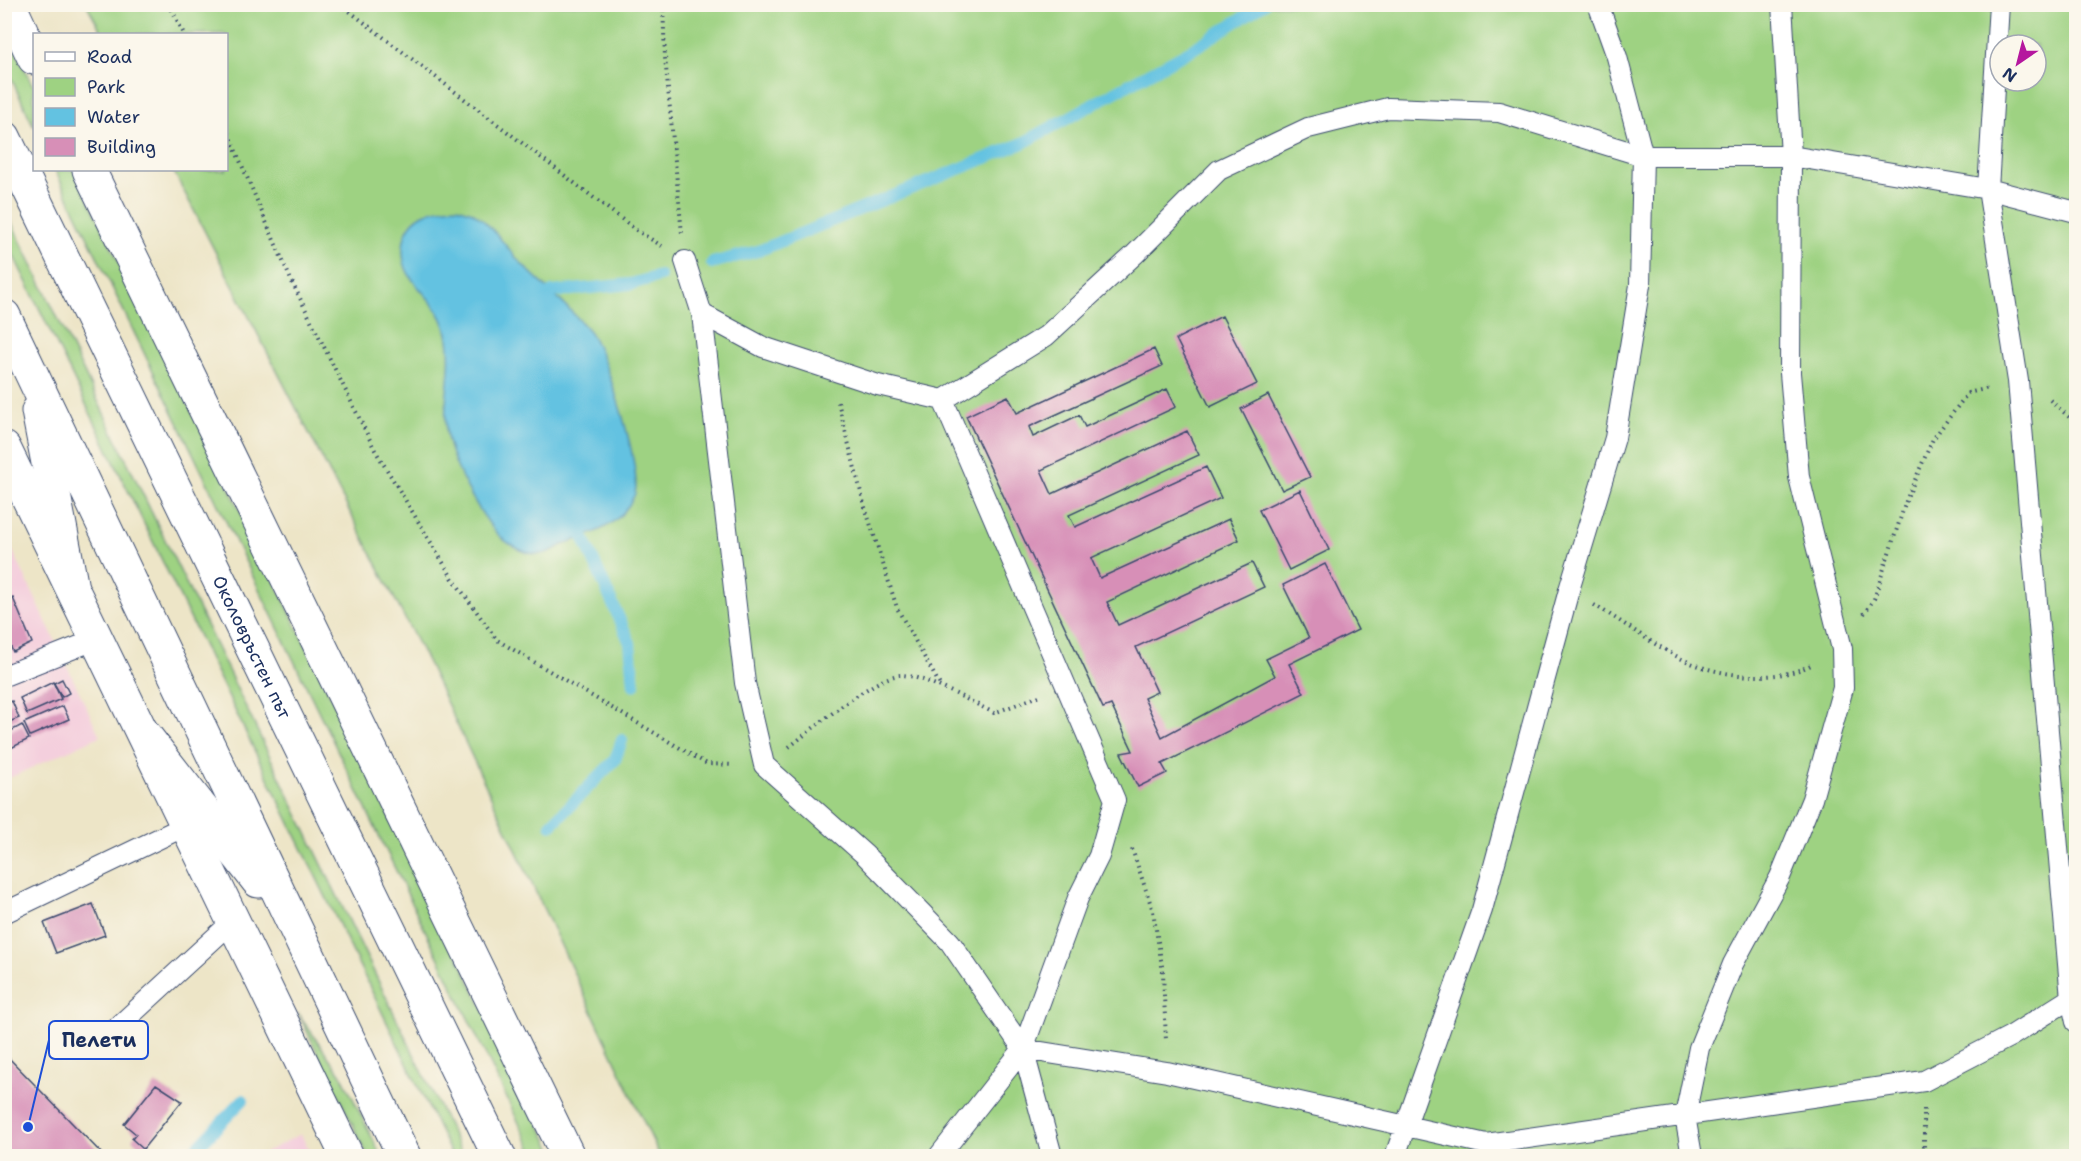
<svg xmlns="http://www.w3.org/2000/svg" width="2081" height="1161" viewBox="0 0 2081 1161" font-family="'Shantell Sans',sans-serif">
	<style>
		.built { fill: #f4cfdd }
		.green { fill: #9ed282; stroke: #5c8070; stroke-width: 1.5; fill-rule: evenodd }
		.water { fill: #63c2e1; stroke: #3f78a0; stroke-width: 1.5 }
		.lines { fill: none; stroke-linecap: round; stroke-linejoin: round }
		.stream { stroke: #63c2e1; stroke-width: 12 }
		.building { fill: #d78fb7 }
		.service-casing { stroke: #3a4a6e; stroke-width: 22 }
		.minor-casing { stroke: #3a4a6e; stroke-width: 35 }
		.trunk-casing { stroke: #3a4a6e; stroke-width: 35 }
		.path { stroke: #3a4a6e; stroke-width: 4; stroke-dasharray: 1.5 4.5; stroke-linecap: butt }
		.service { stroke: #fff; stroke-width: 20 }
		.minor { stroke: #fff; stroke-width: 33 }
		.trunk { stroke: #fff; stroke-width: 33 }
		.labels { text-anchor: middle; stroke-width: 4.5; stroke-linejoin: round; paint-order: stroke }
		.street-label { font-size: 18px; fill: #1b2f5e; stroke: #fbf7ec }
		.leader { fill: none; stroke: #1d4ed8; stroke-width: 2 }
		.callout-dot { fill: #1d4ed8; stroke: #fbf7ec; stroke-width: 2 }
		.callout { fill: #fbf7ec; stroke: #1d4ed8; stroke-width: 2 }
		.callout-label { font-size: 20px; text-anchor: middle; font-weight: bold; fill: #1b2f5e }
	</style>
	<rect width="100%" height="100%" fill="#fbf7ec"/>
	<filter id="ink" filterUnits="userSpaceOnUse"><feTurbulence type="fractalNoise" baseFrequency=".0167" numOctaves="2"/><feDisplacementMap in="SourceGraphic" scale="12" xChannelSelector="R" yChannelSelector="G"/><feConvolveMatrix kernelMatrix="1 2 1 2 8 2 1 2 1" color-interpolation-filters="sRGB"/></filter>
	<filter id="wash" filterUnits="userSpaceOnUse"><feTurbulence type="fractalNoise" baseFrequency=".008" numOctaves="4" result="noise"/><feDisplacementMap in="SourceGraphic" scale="24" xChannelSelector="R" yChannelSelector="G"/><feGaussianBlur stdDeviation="1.35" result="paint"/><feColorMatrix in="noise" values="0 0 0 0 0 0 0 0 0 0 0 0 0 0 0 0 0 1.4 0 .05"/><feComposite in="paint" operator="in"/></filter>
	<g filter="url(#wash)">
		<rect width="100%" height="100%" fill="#ede5c7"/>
		<path class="built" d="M4,532L100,736L5,780H4Z
			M301,1134L312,1156H258Z"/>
		<path class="green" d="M87,5H2076V1156H660L429,665L173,170H226V34H103ZM2000,45H2036V81H2000Z
			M4,27L34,88V127L5,65Z
			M55,170H74L555,1156H535Z
			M5,209L463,1156H452L5,238Z
			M298,1013L343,1078L381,1156H368Z"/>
		<path class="water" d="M457,207C463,209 470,210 474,213C492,226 504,244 518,260C541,284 568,305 589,331C605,352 645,474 634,496C620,526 594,533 565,544C558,547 548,554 540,554C525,555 505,543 496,532C477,510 449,459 446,430C443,400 453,369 448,339C441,291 395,287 404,240C410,213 434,208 457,207Z"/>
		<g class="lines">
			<path class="stream" d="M712,263L758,251L1023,143L1193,49L1264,4
				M541,303L552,292L631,284L660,276
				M577,523L630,643L634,685
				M551,825L615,760L622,740
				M189,1156L243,1100"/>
		</g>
		<g id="blocks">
			<path class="building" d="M1222,316L1257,384L1210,407L1176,339Z
				M1154,349L1162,366L1029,427L1033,437L1079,415L1085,427L1167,389L1176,407L1041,470L1052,494L1187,431L1199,455L1069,515L1075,527L1206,467L1221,498L1091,558L1100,578L1229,519L1239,540L1107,602L1118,625L1252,563L1264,587L1136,647L1157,692L1144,698L1162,737L1275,676L1266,659L1309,638L1283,585L1325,564L1358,630L1289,664L1304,693L1162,764L1167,773L1138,787L1121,753L1133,751L1111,705L1103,708L966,416L1008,396L1017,413Z
				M1268,395L1310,477L1282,490L1241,409Z
				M1300,490L1329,550L1289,570L1259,510Z
				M13,598L32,643L13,652L4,632V601Z
				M62,679L69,693L62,697L54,683Z
				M53,682L61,699L27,714L20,698Z
				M12,701L19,718L4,724V705Z
				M63,706L69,719L30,736L24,723Z
				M22,725L29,739L11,748L5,734Z
				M93,904L105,935L56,953L44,923Z
				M4,1053L104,1156H4Z
				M156,1084L182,1101L143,1149L132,1139L136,1134L124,1124Z"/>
		</g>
	</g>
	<g filter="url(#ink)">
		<use href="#blocks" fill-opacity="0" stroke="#3a4a6e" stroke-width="1.5"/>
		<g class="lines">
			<g class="service-casing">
				<path id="service" d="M1999,4L1988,189L2018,381L2071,999L2076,1022
					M685,261L702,314L745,683L764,765L865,855L950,942L1023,1049L1052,1156
					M702,314L763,347L878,385L943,400L1046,336L1134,255L1219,170L1308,128L1388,108L1499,112L1643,156H1791L1988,189L2076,212
					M4,676L97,639
					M4,913L187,825
					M96,1047L233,921
					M1023,1049L1167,1072L1486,1144L1924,1081L2011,1036L2076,995
					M939,1156L1023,1049L1078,898L1099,856L1115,800L943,400
					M1395,1156L1482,910L1569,590L1615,438L1640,285L1643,156L1617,57L1598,4
					M1692,1156L1685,1116L1699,1048L1733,964L1780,877L1812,799L1843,688L1842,649L1799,477L1790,373L1791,156L1782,4"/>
			</g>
			<g class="minor-casing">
				<path id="minor" d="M9,4L34,58
					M89,170L568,1156
					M4,448L347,1156"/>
			</g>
			<g class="trunk-casing">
				<g id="trunk">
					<path id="s1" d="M4,137L499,1156"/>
					<path d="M4,316L404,1156"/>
					<path d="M38,411L71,583"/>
					<path d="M143,733L258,881"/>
				</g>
			</g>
			<path class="path" d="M169,4L184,34
				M340,4L636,230L662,246
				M663,4L665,57L682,234
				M226,128L291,280L375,450L453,579L497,640L707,764L734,765
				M2050,400L2076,423
				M838,402L864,504L897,608L941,687
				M1594,605C1623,622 1652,644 1682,659C1719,677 1776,684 1813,664
				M1864,614L1874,599L1907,498L1933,439L1968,393L1989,388
				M789,747C812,730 875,675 901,675C922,675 974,703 994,713L1039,696
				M1132,849L1153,911L1163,972L1166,1041
				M1924,1109V1156"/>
			<use href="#service" class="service"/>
			<use href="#minor" class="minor"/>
			<use href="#trunk" class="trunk"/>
		</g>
	</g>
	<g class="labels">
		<g class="street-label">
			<text dy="6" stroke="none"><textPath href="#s1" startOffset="567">Околовръстен път</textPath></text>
		</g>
	</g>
	<path class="leader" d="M28 1127L49 1040"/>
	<circle class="callout-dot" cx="28" cy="1127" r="6"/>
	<rect class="callout" x="49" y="1021" width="99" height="38" rx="6"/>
	<g class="callout-label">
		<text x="99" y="1047">Пелети</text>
	</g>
	<rect width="2081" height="1161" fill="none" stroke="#fbf7ec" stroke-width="24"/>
	<rect x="33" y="33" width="195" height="138" fill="#fbf7ec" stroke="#a1a7b3" stroke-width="1.5"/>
	<rect x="45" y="52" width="30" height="9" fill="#ffffff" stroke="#a1a7b3" stroke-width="1.5"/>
	<text x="87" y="63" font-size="18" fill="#1b2f5e">Road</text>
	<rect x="45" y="78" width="30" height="18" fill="#9ed282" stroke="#a1a7b3" stroke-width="1.5"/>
	<text x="87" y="93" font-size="18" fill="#1b2f5e">Park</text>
	<rect x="45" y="108" width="30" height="18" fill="#63c2e1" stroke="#a1a7b3" stroke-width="1.5"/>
	<text x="87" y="123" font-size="18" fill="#1b2f5e">Water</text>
	<rect x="45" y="138" width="30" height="18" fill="#d78fb7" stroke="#a1a7b3" stroke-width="1.5"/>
	<text x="87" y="153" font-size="18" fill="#1b2f5e">Building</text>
	<g transform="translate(2018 63) rotate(215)"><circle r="28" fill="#fbf7ec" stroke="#a1a7b3" stroke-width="1.5"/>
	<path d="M0-4.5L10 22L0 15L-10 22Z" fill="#b5179e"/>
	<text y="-9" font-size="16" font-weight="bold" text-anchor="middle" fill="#1b2f5e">N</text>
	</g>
</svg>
